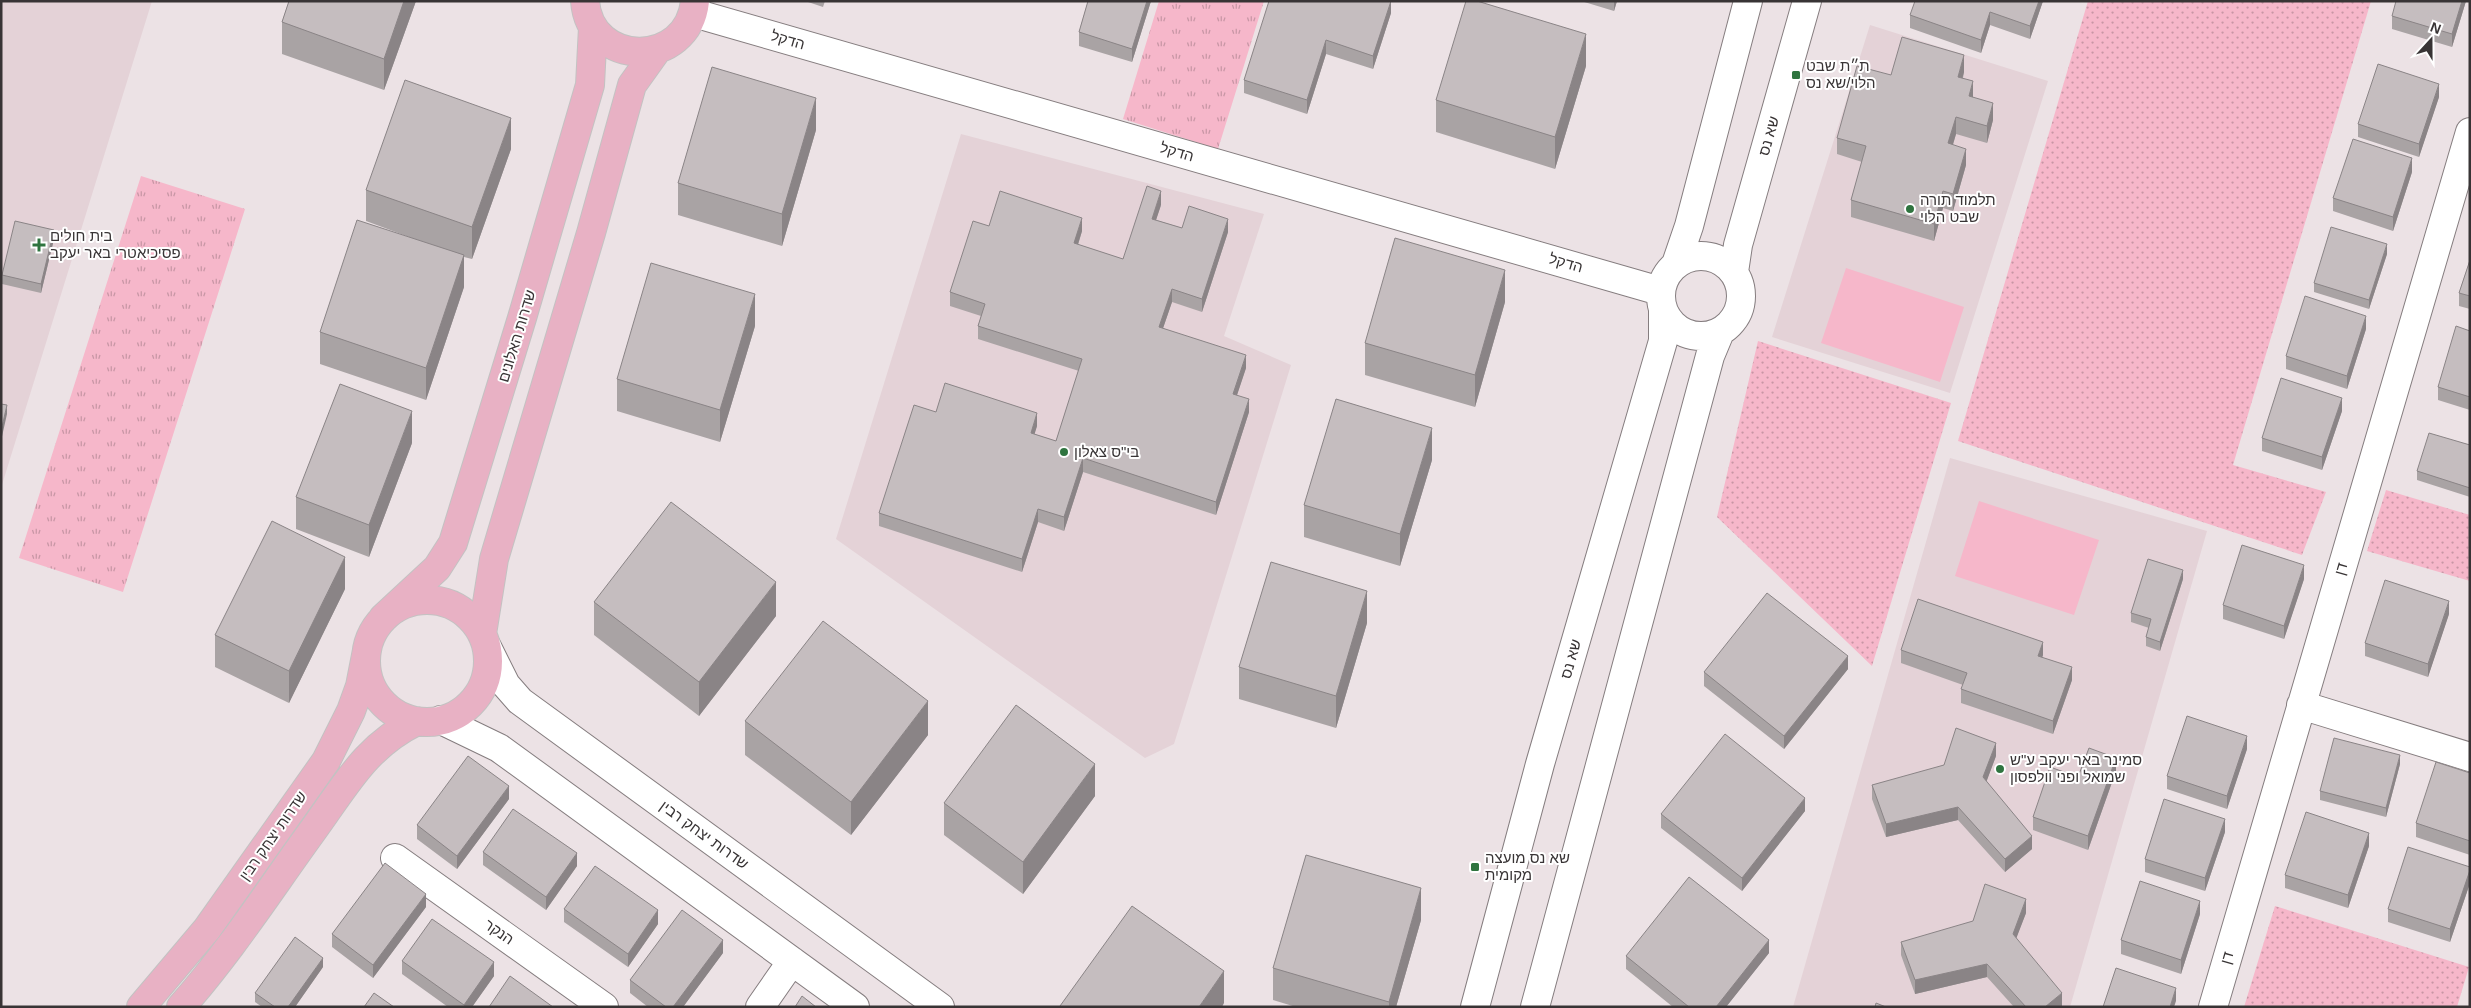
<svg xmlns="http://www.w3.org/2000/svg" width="2471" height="1008" viewBox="0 0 2471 1008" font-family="Arial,Heebo,sans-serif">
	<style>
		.built { fill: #e4d2d7 }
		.grass { fill: url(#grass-dots) }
		.park { fill: url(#park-tufts) }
		.pitch { fill: #f6b7ca }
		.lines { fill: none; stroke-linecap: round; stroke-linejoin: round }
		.minor-casing { stroke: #857d7f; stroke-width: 30 }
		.major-casing { stroke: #c3c2c2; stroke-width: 30 }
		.minor { stroke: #fff; stroke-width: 28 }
		.major { stroke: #e8b1c4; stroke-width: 28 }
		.wall { fill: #a9a3a4 }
		.shaded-wall { fill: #8a8486 }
		.building { fill: #c5bdbf; stroke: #8a8486 }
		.poi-dot { fill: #2f743f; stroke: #fff; stroke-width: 2 }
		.labels { text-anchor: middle; stroke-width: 4; stroke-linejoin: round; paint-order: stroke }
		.street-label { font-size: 15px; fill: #383435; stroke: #fff }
		.poi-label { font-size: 15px; fill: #383435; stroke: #fff; text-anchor: start }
	</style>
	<defs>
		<pattern id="grass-dots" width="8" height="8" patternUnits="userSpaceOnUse" patternTransform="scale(1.25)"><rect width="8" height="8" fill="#f6b7ca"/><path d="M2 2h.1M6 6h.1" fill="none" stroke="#c896a5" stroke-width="1.8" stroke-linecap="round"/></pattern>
		<pattern id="park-tufts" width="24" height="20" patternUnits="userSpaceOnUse" patternTransform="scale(1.25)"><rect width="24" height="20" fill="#f6b7ca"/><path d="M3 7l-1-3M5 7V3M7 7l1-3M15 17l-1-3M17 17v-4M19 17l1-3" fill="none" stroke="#c896a5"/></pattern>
	</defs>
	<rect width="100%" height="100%" fill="#ece2e5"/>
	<path class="built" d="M1,1H152L1,488Z
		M1870,25L2048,81L1950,393L1772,337Z
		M961,134L1264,214L1224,336L1291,365L1174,744L1145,758L836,539Z
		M1950,458L2207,531L2070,1007H1793Z"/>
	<path class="grass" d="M2088,1H2371L2233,465L2326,492L2302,555L1958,441Z
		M1758,341L1951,403L1872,666L1717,517Z
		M2386,490L2470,515V581L2367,551Z
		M2275,906L2469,967L2457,1007H2244Z"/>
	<path class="park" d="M1159,1H1264L1218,149L1123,119Z
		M141,176L245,209L123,592L19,558Z"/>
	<path class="pitch" d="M1846,268L1964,307L1940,382L1821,343Z
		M1979,501L2099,540L2074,615L1955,576Z"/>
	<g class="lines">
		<g class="minor-casing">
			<path id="minor" d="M694,13L1660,291
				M1661 296a40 40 0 1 1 80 0a40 40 0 1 1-80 0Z
				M1676,264L1689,226L1748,1
				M1734,272L1738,245L1807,1
				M487,647L506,685L520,701L940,1007
				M2301,705L2470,757
				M441,720L499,748L855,1007
				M395,858L604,1007
				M760,1007L792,961
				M1475,1007L1540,764L1663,341V311
				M1535,1007L1710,356L1720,332
				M2213,1007L2470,132"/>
		</g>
		<g class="major-casing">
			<path id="major" d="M585,1C590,68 688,69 695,1
				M366 661a61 61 0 1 1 122 0a61 61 0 1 1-122 0Z
				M383,618L437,568L453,543L522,318L590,85L593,27
				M482,634L494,559L591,233L632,85L657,50
				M141,1007L207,929L326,761L351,711L360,686L368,645
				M181,1007C229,953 269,891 311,833C345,787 364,747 417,721"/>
		</g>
		<use href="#minor" class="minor"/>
		<use href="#major" class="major"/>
	</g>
	<path class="wall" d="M289,1H416L384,90L282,54V22Z
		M805,1H825L823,7Z
		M1088,1H1151L1132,62L1079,46V32Z
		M1391,1V13L1373,69L1326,54L1307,114L1244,93V80Z
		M1581,1H1617L1614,11Z
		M2043,1L2030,39L1990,25L1981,53L1910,28V15Z
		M2466,1L2452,47L2392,29V16Z
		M1586,66L1555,169L1436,132V100Z
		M1964,72L1963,78L1973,97L1993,120L1987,143L1956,134L1953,145L1966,165L1953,211L1943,208L1934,241L1851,217V200L1862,162L1837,154V138L1891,75Z
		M2439,97L2419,157L2358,137V124Z
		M816,130L782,246L678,215V183Z
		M511,149L472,259L464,257V287L426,400L320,364V332L409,237L366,221V190Z
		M2412,172L2393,231L2333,211V198Z
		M1161,205L1156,220L1182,228L1228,232L1202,312L1172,302L1163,328L1246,368L1237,395L1249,412L1216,515L1083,472L1064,531L1038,522L1022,572L879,526V513L936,412L1037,426L1034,434L1056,441L1079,371L978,339V326L981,316L950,306V292L989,226L1082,231L1078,245L1123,259Z
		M54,239L41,293L2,284V275Z
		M2387,254L2369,309L2314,292V283Z
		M2470,260V309L2459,306V293Z
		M1505,302L1475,407L1365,375V343Z
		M755,326L720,442L617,411V379Z
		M2366,329L2347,389L2286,369V356Z
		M2470,331V410L2438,400V387Z
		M2342,411L2322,470L2262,451V438Z
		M412,443L369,557L296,529V497Z
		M2470,445V497L2417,480V471Z
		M1432,460L1400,566L1304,537V505Z
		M2183,579L2160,651L2146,646V637L2149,628L2131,622V613Z
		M2304,579L2284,639L2223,619V605Z
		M345,589L289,703L215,667V635Z
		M594,602L776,616L699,716L594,635Z
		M2449,614L2428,677L2365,656V643Z
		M1367,623L1336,728L1239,699V667Z
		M1901,650L2043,655L2042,657L2072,680L2053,734L1961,703V689L1963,685L1901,663Z
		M1848,669L1784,749L1704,686V672Z
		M745,721L928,735L851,835L745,755Z
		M2247,749L2227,809L2167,789V776Z
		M1996,756L1986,782L2032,849L2005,872L1958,820L1886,837L1872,799V785Z
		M2400,764L2386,817L2320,800V791Z
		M2116,771L2088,850L2033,830V817L2078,777Z
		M2470,773V855L2416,837V823Z
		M1095,796L1023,894L944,835V803Z
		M509,799L457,869L417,839V825Z
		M1805,811L1742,891L1661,828V814Z
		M2225,832L2205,891L2145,872V859Z
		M2369,846L2348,908L2285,888V875Z
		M483,852L577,866L546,910L483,865Z
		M2470,867V883L2450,942L2388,922V909Z
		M426,907L373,978L332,947V934Z
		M564,909L658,924L628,967L564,922Z
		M2026,913L2016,938L2062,1006L2061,1007H2014L1987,977L1915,994L1901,955V942Z
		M2200,914L2181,974L2121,954V940Z
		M1421,920L1396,1007H1296L1273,1000V968Z
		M723,953L683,1007H648L630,993V980Z
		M1769,953L1726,1007H1673L1626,969V956Z
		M402,961L494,976L472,1007H448L402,974Z
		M323,967L295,1007H262L255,1002V993Z"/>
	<path class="shaded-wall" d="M404,1H416L384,90V59Z
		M1147,1H1151L1132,62V49Z
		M1391,1V13L1373,69V56Z
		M1614,1H1617L1614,11Z
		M2039,1H2043L2030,39V26Z
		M2462,1H2466L2452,47V34Z
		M1990,12V25L1981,53V40Z
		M1586,34V66L1555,169V137Z
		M1326,40V54L1307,114V100Z
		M1964,55V72L1958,94V77Z
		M1973,81V98L1969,96Z
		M2439,84V97L2419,157V144Z
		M816,98V130L782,246V214Z
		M1993,103V120L1987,143V126Z
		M1956,117V134L1948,160V143Z
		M511,118V149L472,259V227Z
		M1966,149V165L1953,211V194Z
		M2412,158V172L2393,231V217Z
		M1161,191V205L1152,232V219Z
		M1943,191V208L1934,241V224Z
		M1082,218V231L1074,257V243Z
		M1228,219V232L1202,312V299Z
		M54,230V239L41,293V284Z
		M2387,244V254L2369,309V300Z
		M464,255V287L426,400V368Z
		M1505,270V302L1475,407V375Z
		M1172,289V302L1159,340V327Z
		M755,294V326L720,442V410Z
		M2366,316V329L2347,389V376Z
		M1246,355V368L1233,407V394Z
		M2342,398V411L2322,470V457Z
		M1249,399V412L1216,515V502Z
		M7,405V414L1,441V431Z
		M412,411V443L369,557V525Z
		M1037,413V426L1031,446V433Z
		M1432,428V460L1400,566V534Z
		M1083,458V472L1064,531V517Z
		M1038,509V522L1022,572V559Z
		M345,557V589L289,703V671Z
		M2304,565V579L2284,639V626Z
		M2183,570V579L2160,651V642Z
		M776,582V616L699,716V682Z
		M1367,591V623L1336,728V696Z
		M2449,601V614L2428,677V664Z
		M2043,642V655L2038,669V656Z
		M1848,656V669L1784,749V736Z
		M2072,667V680L2053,734V721Z
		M928,701V735L851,835V802Z
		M2247,736V749L2227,809V796Z
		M1996,743V756L1983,791V777Z
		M2400,755V764L2386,817V808Z
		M2116,758V771L2088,850V836Z
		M1095,764V796L1023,894V862Z
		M509,786V799L457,869V856Z
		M1805,798V811L1742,891V878Z
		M1958,807V820L1886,837V824Z
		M2225,819V832L2205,891V878Z
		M2369,833V846L2348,908V895Z
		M2032,836V849L2005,872V859Z
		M577,853V866L546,910V897Z
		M2470,870V883L2450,942V929Z
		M1421,888V920L1396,1007H1389V1002Z
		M426,894V907L373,978V965Z
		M2026,899V913L2013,947V934Z
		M2200,901V914L2181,974V960Z
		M658,910V924L628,967V954Z
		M723,940V953L683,1007H673Z
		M1769,940V953L1726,1007H1716Z
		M323,958V967L295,1007H288Z
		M494,962V976L472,1007H464V1005Z
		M1987,964V977L1915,994V980Z
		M1224,971V1003L1222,1007H1199Z
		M2176,988V1001L2174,1007H2170Z
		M2062,993V1006L2061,1007H2045Z"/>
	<path class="building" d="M289,1H404L384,59L282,22Z
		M1088,1H1147L1132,49L1079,32Z
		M1269,1H1391L1373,56L1326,40L1307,100L1244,80Z
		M1466,1H1477L1586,34L1555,137L1436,100Z
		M1915,1H2039L2030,26L1990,12L1981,40L1910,15Z
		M2396,1H2462L2452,34L2392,16Z
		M1902,37L1964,55L1958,77L1973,81L1969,96L1993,103L1987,126L1956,117L1948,143L1966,149L1953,194L1943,191L1934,224L1851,200L1866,146L1837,138L1857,66L1891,75Z
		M2378,64L2439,84L2419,144L2358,124Z
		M712,67L816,98L782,214L678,183Z
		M405,80L511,118L472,227L366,190Z
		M2353,139L2412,158L2393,217L2333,198Z
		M1147,186L1161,191L1152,219L1182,228L1189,206L1228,219L1202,299L1172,289L1159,327L1246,355L1233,394L1249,399L1216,502L1083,458L1064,517L1038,509L1022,559L879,513L914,405L936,412L945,383L1037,413L1031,433L1056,441L1082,359L978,326L985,304L950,292L973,221L989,226L1000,191L1082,218L1074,243L1123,259Z
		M357,220L464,255L426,368L320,332Z
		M15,221L54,230L41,284L2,275Z
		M2331,227L2387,244L2369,300L2314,283Z
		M1395,238L1505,270L1475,375L1365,343Z
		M2470,260V296L2459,293Z
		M651,263L755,294L720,410L617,379Z
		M2305,296L2366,316L2347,376L2286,356Z
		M2456,326L2470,331V397L2438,387Z
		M2281,378L2342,398L2322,457L2262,438Z
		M340,384L412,411L369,525L296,497Z
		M1336,399L1432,428L1400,534L1304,505Z
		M1,404L7,405L1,431Z
		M2429,433L2470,445V488L2417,471Z
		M671,502L776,582L699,682L594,602Z
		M272,521L345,557L289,671L215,635Z
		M2242,545L2304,565L2284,626L2223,605Z
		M2148,559L2183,570L2160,642L2146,637L2151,619L2131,613Z
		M1271,562L1367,591L1336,696L1239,667Z
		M2385,580L2449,601L2428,664L2365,643Z
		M1767,593L1848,656L1784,736L1704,672Z
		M1918,599L2043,642L2038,656L2072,667L2053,721L1961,689L1967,673L1901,650Z
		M823,621L928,701L851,802L745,721Z
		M1016,705L1095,764L1023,862L944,803Z
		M2187,716L2247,736L2227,796L2167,776Z
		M1956,728L1996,743L1983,777L2032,836L2005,859L1958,807L1886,824L1872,785L1944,765Z
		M1725,734L1805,798L1742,878L1661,814Z
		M2334,738L2400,755L2386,808L2320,791Z
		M2089,748L2116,758L2088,836L2033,817L2050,767L2078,777Z
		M468,756L509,786L457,856L417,825Z
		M2436,762L2470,773V841L2416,823Z
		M2164,799L2225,819L2205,878L2145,859Z
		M513,809L577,853L546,897L483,852Z
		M2306,812L2369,833L2348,895L2285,875Z
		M2408,847L2470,867V870L2450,929L2388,909Z
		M1306,855L1421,888L1389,1002L1273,968Z
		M385,863L426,894L373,965L332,934Z
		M595,866L658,910L628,954L564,909Z
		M1689,877L1769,940L1716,1007H1689L1626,956Z
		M2140,881L2200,901L2181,960L2121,940Z
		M1985,884L2026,899L2013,934L2062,993L2045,1007H2026L1987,964L1915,980L1901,942L1973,921Z
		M1132,906L1224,971L1199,1007H1061L1060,1006Z
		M682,910L723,940L673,1007H666L630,980Z
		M432,919L494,962L464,1005L402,961Z
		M295,937L323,958L288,1007H275L255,993Z
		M2116,968L2176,988L2170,1007H2103Z
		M510,976L553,1007H489Z
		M374,993L394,1007H364Z
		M802,996L816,1007H795Z
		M1876,1003L1886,1007H1875Z"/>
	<g class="poi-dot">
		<rect x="1791" y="70" width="10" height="10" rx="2.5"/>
		<circle cx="1910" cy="209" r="5"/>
		<path d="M36.5 237.5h5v5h5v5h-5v5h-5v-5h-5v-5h5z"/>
		<circle cx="1064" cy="452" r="5"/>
		<circle cx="2000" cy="769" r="5"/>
		<rect x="1470" y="862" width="10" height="10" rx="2.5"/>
	</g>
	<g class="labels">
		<g class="street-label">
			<text transform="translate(788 40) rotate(16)" y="5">הדקל</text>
			<text transform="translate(1769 136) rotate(-74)" y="5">שא נס</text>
			<text transform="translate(1177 152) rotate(16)" y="5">הדקל</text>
			<text transform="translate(1566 263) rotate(16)" y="5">הדקל</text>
			<text transform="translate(517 336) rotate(-73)" y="5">שדרות האלונים</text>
			<text transform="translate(2341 569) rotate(-74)" y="5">דן</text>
			<text transform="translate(1571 659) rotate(-74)" y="5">שא נס</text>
			<text transform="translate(704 835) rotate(36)" y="5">שדרות יצחק רבין</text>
			<text transform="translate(273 836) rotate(-55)" y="5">שדרות יצחק רבין</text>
			<text transform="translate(499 932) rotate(35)" y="5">הנקר</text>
			<text transform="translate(2227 958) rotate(-74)" y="5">דן</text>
		</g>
		<g class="poi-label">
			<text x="1806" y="71">ת״ת שבט<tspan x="1806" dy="17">הלוי/שא נס</tspan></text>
			<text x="1920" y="205">תלמוד תורה<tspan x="1920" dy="17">שבט הלוי</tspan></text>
			<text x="50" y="241">בית חולים<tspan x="50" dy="17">פסיכיאטרי באר יעקב</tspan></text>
			<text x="1074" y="457">בי"ס צאלון</text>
			<text x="2010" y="765">סמינר באר יעקב ע"ש<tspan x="2010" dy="17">שמואל ופני וולפסון</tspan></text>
			<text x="1485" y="863">שא נס מועצה<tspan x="1485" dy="17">מקומית</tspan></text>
		</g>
	</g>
	<rect width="2471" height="1008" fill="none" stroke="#383435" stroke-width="5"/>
	<g transform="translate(2431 40) rotate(21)" stroke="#ffffff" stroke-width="4" paint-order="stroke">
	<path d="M0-4L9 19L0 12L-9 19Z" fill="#383435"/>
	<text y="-8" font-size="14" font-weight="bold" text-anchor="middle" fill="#383435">N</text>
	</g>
</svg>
